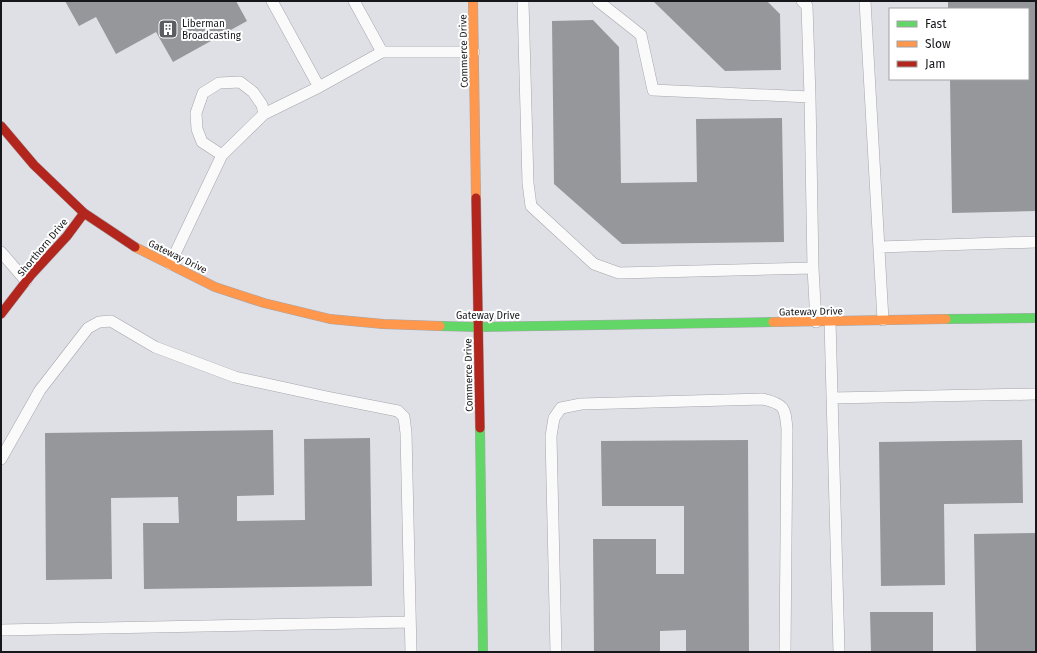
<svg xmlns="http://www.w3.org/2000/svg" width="1037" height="653" viewBox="0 0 1037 653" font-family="'Fira Sans',sans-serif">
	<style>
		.building { fill: #96979b }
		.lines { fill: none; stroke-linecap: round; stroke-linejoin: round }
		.lane-casing { stroke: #a5a6aa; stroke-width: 12 }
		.fast-casing { stroke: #a5a6aa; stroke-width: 10 }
		.slow-casing { stroke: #a5a6aa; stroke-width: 10 }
		.jam-casing { stroke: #a5a6aa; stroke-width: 10 }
		.lane { stroke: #fafafb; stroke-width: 11 }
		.fast { stroke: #63d668; stroke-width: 9 }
		.slow { stroke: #ff974d; stroke-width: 9 }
		.jam { stroke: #b3261e; stroke-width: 9 }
		.labels { text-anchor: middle; stroke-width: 4; stroke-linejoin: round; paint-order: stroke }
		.poi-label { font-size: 10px; fill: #16171b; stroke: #fff; text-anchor: start }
		.street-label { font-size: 10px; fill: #16171b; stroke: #fff }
	</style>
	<rect width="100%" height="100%" fill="#dfe0e6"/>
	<path class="building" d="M65,1H236L247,21L173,62L156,32L116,54L96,17L79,26Z
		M653,1H767L780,14L781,70L725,71Z
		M948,1H1036V211L952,213L950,79H1028V9H948Z
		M593,20L619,47L621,183L697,182L696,119L782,118L784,242L622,244L554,184L552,21Z
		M273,430L274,495L237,496V521L305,520L304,439L370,438L372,586L144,589L143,523H179L178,497L111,498L112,579L46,580L45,433Z
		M748,440L749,652H686V630L660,631V652H594L593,539H656V574H684V506H602L601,441Z
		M1022,440L1023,503L944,504L945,585L881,586L879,442Z
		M1036,533V652H976L974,534Z
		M870,612H933V652H871Z"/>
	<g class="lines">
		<g class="lane-casing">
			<path id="lane" d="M272,1L319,87
				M354,1L382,52
				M523,1L528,183L531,206L594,264L619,273L813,268
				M598,1L641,35L653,90L810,97L807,6L802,1
				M865,1L883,320
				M810,97L813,268L816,322
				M222,155L202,142L197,129L196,113L203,93L219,83L240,82L253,92L262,105L264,114
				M879,247L1036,242
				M1,252L26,281
				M170,264L222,155L264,114L319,87L382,52H474
				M830,321L839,652
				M832,398L1036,394
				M1,459L40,390L88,328L99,322L111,321L155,347L235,377L327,397L398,411L404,417L406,433L411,652
				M1,630L410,622
				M556,652L551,436L554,418L561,408L581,404L763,399C785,404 785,408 787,429L785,652"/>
		</g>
		<g class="fast-casing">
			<path id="fast" d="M946,319L1036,318
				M440,326L478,327L773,322
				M480,428L483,652"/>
		</g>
		<g class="slow-casing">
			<path id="slow" d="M473,1L476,198
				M135,247L215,287L264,303L330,319L383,324L440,326
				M773,322L946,319"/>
		</g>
		<g class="jam-casing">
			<path id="jam" d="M1,126L34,165L84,213L135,247
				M476,198L480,428
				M1,314L31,275L67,236L84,213"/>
		</g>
		<use href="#lane" class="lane"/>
		<use href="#fast" class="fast"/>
		<use href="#slow" class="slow"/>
		<use href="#jam" class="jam"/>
	</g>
	<defs>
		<g id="building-square" transform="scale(1)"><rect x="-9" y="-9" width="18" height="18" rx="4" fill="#5c5d62" stroke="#fff"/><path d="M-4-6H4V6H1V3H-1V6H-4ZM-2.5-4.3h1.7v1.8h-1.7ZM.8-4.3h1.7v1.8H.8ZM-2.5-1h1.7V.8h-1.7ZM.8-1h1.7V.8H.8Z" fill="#fff"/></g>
	</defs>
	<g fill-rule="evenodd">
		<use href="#building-square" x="168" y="29"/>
	</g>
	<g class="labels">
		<g class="poi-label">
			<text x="182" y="27">Liberman<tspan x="182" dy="12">Broadcasting</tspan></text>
		</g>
		<g class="street-label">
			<text transform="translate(463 51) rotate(-91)" y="4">Commerce Drive</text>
			<text transform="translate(42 247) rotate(-50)" y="4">Shorthorn Drive</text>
			<text transform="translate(178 256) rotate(26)" y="4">Gateway Drive</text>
			<text transform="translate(811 311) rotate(-1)" y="4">Gateway Drive</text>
			<text x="488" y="319">Gateway Drive</text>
			<text transform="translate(468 375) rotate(-91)" y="4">Commerce Drive</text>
		</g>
	</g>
	<rect width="1037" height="653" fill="none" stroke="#16171b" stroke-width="4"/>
	<rect x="889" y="8" width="140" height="72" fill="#ffffff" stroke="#a2a2a4"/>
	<rect x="897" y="21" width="20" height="6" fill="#63d668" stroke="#a2a2a4"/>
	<text x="925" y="28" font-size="12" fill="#16171b">Fast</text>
	<rect x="897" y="41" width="20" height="6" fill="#ff974d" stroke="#a2a2a4"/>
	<text x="925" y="48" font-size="12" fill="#16171b">Slow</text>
	<rect x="897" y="61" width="20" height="6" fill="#b3261e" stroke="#a2a2a4"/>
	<text x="925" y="68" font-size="12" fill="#16171b">Jam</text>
</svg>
